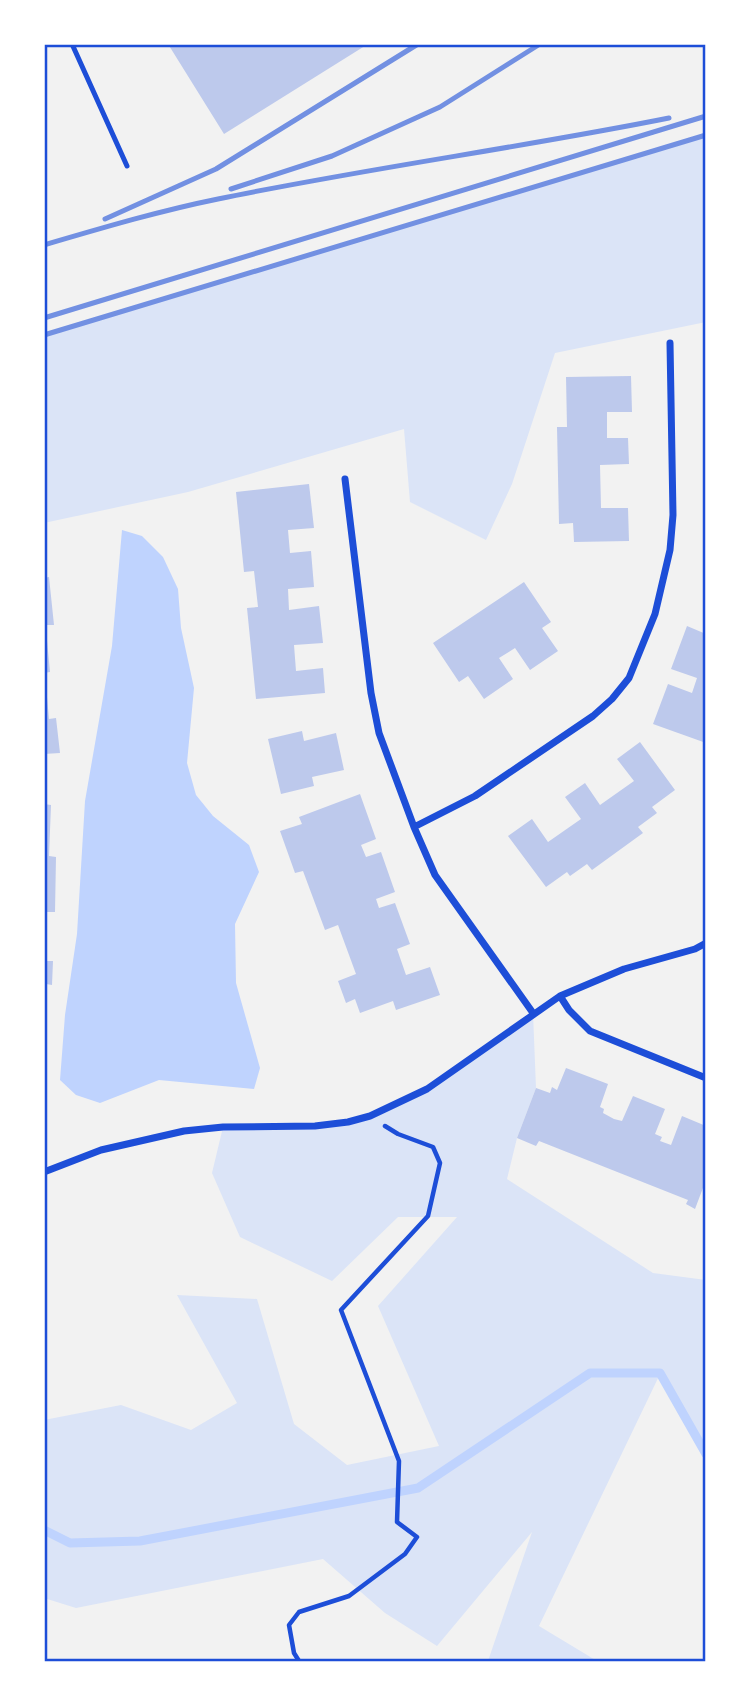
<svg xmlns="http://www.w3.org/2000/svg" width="750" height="1705" viewBox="0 0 750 1705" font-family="Cabin,sans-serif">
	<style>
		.green { fill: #dbe4f7 }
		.water { fill: #bfd3fe }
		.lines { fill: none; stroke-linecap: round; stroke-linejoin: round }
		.stream { stroke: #bfd3fe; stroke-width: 9 }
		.building { fill: #bdc9ec }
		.path { stroke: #1d4ed8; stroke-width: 4.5 }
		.service { stroke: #1d4ed8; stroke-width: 5 }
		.minor { stroke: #1d4ed8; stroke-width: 7 }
		.rail { stroke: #7290e2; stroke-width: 5 }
		.neatline { fill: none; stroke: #1d4ed8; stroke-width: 2.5 }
	</style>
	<rect width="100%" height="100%" fill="#f2f2f2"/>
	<path class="green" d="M706,135V322L555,353L512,484L486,540L410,502L404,429L188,492L44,523V335Z
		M533,1013L536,1088L517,1138L507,1179L653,1273L706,1280V1454L660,1374L539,1626L597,1661H488L532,1532L437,1646L385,1613L323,1559L76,1608L44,1598V1420L121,1405L191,1430L237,1403L177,1295L257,1299L294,1424L347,1465L439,1446L378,1306L457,1217H398L332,1281L240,1237L212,1173L223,1127L348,1122L427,1089Z"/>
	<path class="water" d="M122,530L142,536L163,557L178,589L181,628L194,688L187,763L196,795L213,816L249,845L259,872L235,924L236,983L260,1068L254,1089L159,1080L100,1103L76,1095L60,1080L65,1015L77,934L85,801L112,646Z"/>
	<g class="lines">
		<path class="stream" d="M44,1530L70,1543L140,1541L418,1488L590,1373H660L706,1454"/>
	</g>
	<path class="building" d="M168,44H368L224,134Z
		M631,376L632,412H607V438H628L629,464L600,465L601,508H628L629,541L574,542L573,523L559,524L557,427H567L566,377Z
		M309,484L314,528L288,530L290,553L311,551L314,587L288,589L289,610L319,606L323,643L294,645L296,671L323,668L325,693L256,699L247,608L258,607L254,571L244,572L236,492Z
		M49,577L54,625H44V578Z
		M524,582L551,622L542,628L558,651L530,670L515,648L499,658L513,679L484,699L468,676L459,682L433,643Z
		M687,626L706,634V743L653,724L668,684L692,693L697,678L671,669Z
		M44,630H46L50,672L44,673Z
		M46,686L49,719L56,718L60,753L44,754V687Z
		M302,731L304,741L336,733L344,770L312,777L314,786L281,794L268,739Z
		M640,742L675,790L652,807L657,813L638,827L643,833L592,870L587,864L570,876L567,872L546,887L508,836L532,819L548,842L581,819L565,797L585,783L600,805L634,781L617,759Z
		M360,794L376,839L361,845L366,857L381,852L395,892L376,899L379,908L395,903L410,944L397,949L406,975L430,967L440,995L396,1010L393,1001L360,1013L355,999L346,1003L338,981L356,974L338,925L325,930L303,871L295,873L280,831L302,824L299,817Z
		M44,804L51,805L49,856L56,857L55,912H44Z
		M44,961H53L52,985L46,984V992H44Z
		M566,1068L608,1084L600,1107L604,1109L603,1113L614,1119L622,1121L633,1096L665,1109L655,1134L662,1137L660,1141L671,1145L682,1116L706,1126V1153L704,1160L706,1161V1180L695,1209L686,1204L688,1200L539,1141L536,1146L517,1138L536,1088L550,1093L552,1087L557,1090Z"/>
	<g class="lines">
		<path class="path" d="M299,1661L294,1653L289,1625L299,1612L349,1596L405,1554L417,1537L397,1522L399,1461L341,1310L428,1216L440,1163L433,1147L398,1134L385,1126"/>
		<path class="service" d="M72,44L127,166"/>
		<path class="minor" d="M345,479L371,693L379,733L414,827L435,875L533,1013
			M414,827L475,796L593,716L612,699L629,678L655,614L670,550L673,515L670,343
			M560,996L569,1010L590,1031L706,1078
			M44,1172L101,1150L184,1131L223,1127L315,1126L348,1122L370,1116L427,1089L560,996L624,969L695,949L706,943"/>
		<path class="rail" d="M231,189L332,156L440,107L540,44
			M105,219L216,169L418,44
			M44,245C102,228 159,211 218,199C368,168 519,148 669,118
			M44,318L706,116
			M44,335L706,135"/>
	</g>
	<rect width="750" height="1705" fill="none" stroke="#ffffff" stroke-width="91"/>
	<rect x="46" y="46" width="658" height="1614" class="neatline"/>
</svg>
